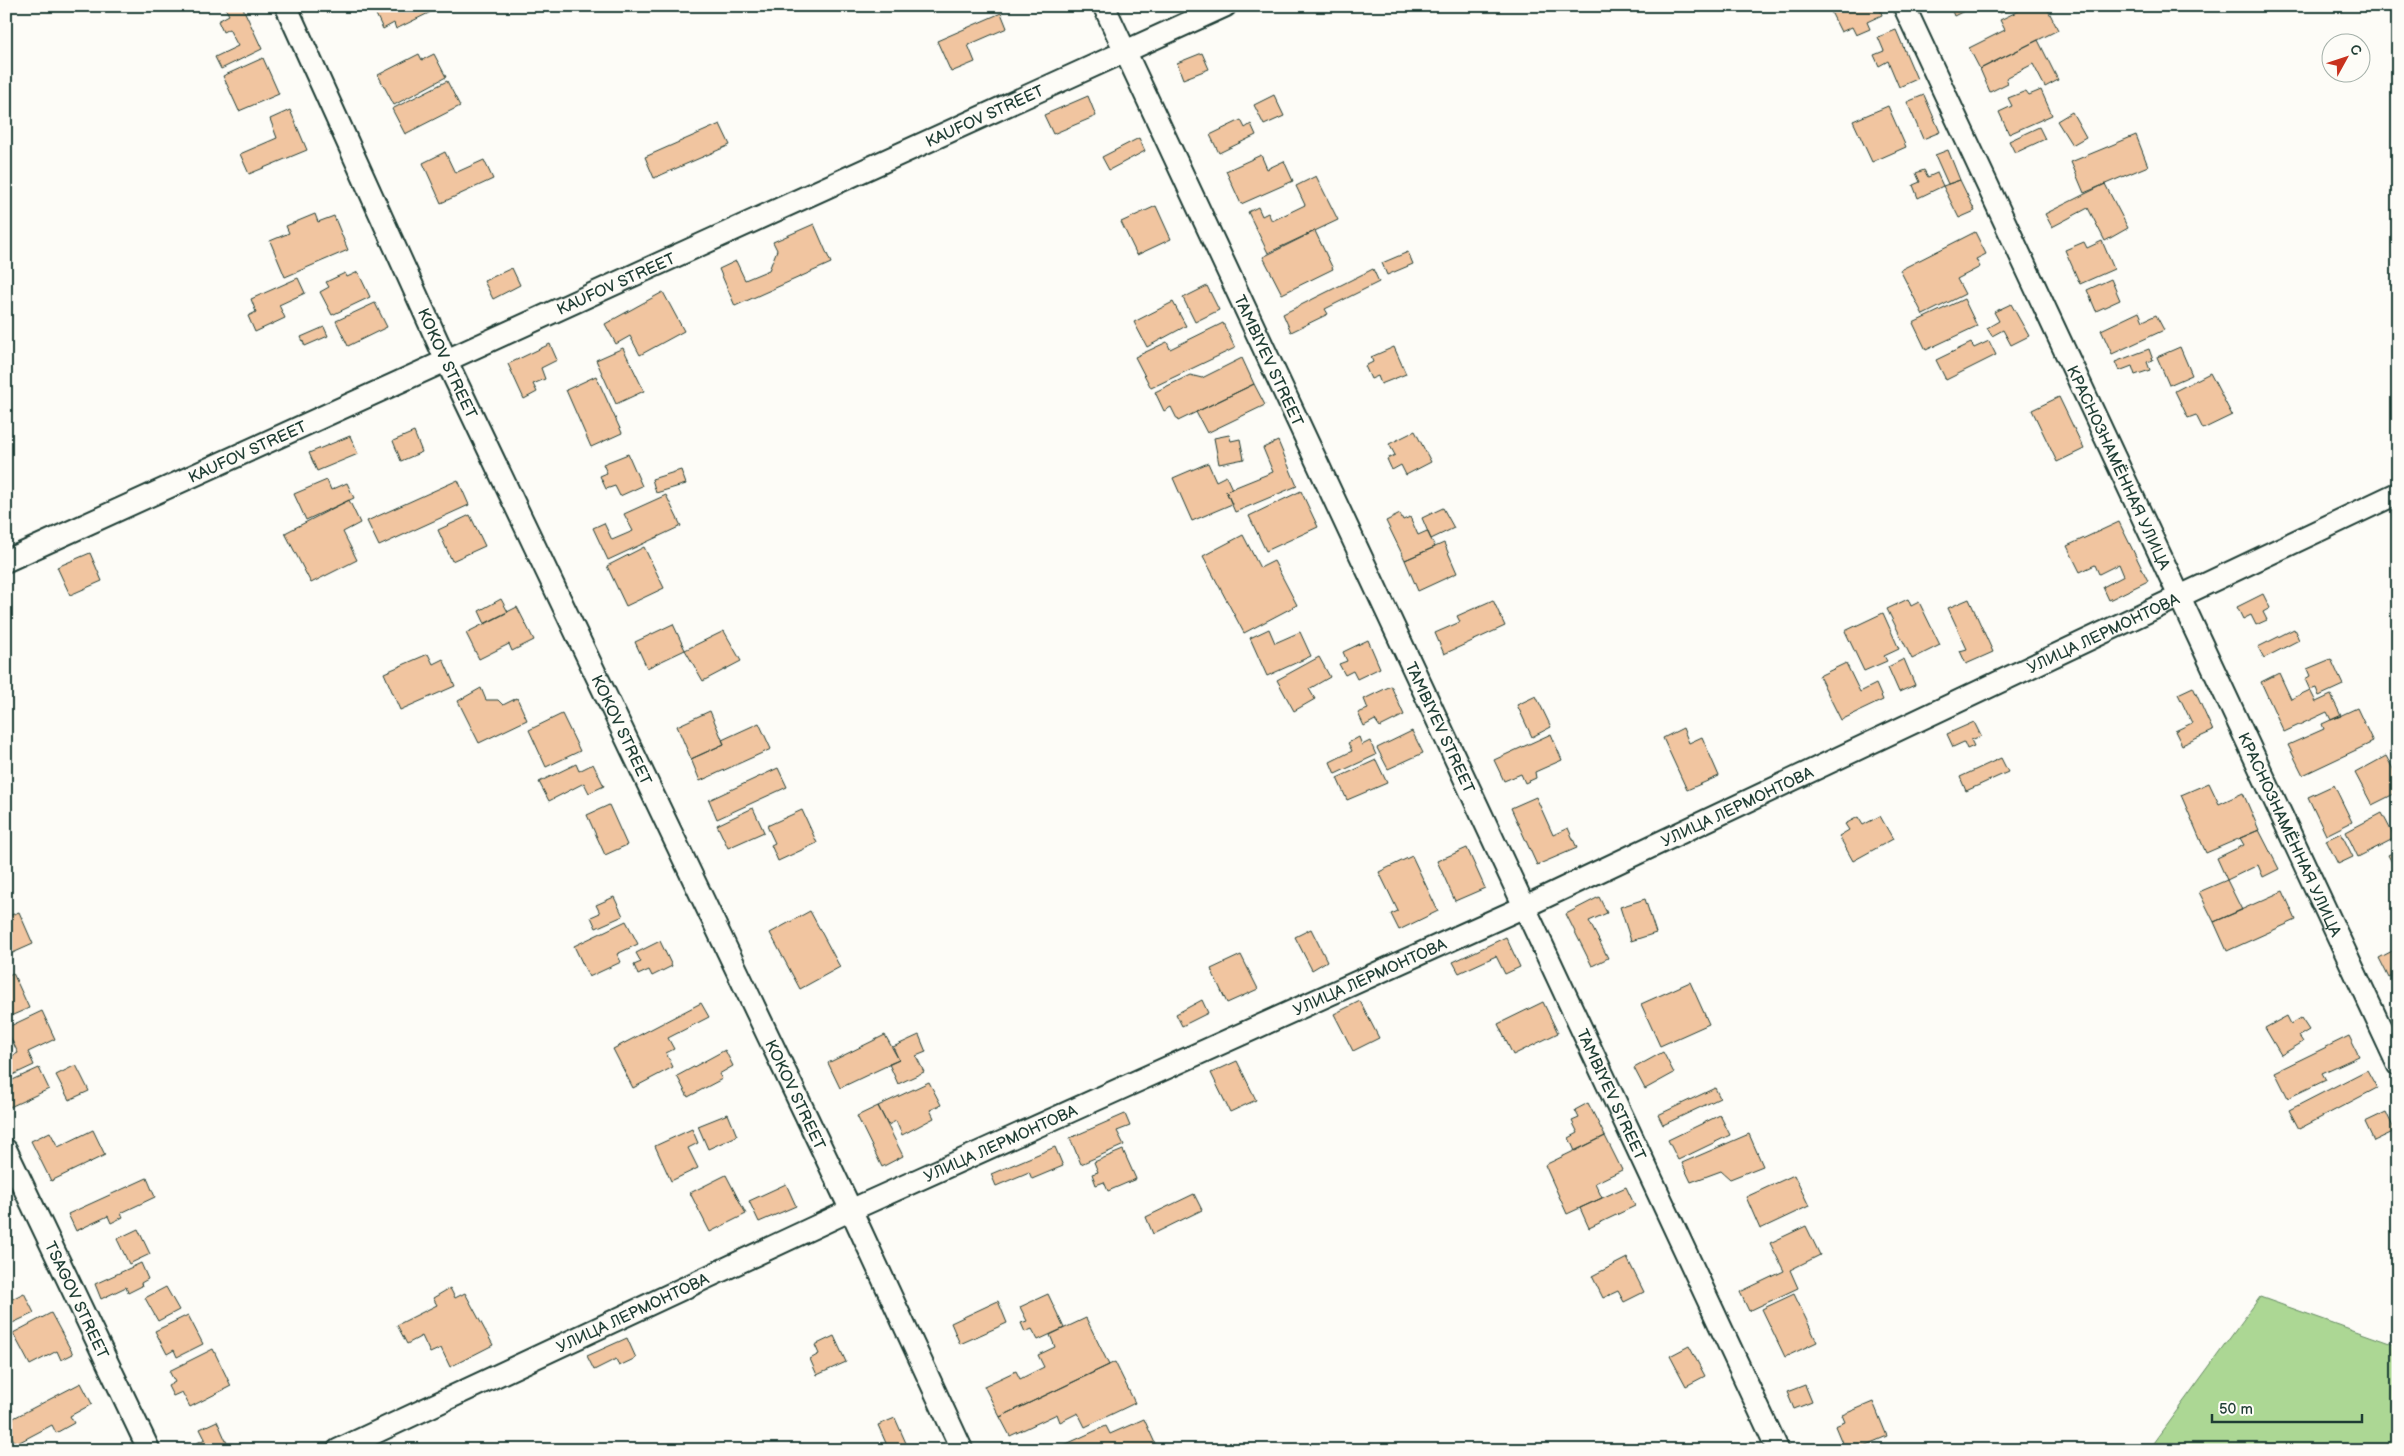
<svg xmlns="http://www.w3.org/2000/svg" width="2404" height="1456" viewBox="0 0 2404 1456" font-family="'Balsamiq Sans',sans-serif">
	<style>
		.green { fill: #acd794; stroke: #668a64 }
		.building { fill: #f1c5a0; stroke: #1f3d34 }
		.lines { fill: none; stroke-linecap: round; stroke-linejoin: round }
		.minor-casing { stroke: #1f3d34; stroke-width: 25 }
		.minor { stroke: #fdfcf7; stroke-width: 21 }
		.labels { text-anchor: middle; stroke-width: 4; stroke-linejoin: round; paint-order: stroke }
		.street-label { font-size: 16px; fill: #1f3d34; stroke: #fdfcf7 }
	</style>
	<rect width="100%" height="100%" fill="#fdfcf7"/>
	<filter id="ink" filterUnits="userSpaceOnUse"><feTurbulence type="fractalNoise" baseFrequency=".02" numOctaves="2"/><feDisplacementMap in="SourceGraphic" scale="10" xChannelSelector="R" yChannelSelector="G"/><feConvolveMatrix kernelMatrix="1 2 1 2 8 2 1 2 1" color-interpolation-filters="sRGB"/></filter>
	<g filter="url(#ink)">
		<path class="green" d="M2260,1297L2398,1346V1450H2148Z"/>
		<path class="building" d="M224,6H242L262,49L221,69L215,57L238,46L229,29L223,32L218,21L229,15Z
			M372,6H443L396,29L394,23L383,29Z
			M1828,6H1879L1882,15L1867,22L1870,29L1856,35L1852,27L1841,32Z
			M1950,6H1974L1954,16Z
			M1997,6H2015L2000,13Z
			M2029,6H2046L2058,30L1980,69L1969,48L2005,30L2000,20Z
			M1001,13L1007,28L968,45L975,62L951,72L937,41Z
			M1896,30L1917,79L1899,87L1888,61L1879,66L1874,55L1884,51L1878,37Z
			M2038,40L2058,80L2045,87L2033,64L2006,78L2008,83L1990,92L1980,69Z
			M1202,53L1209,69L1183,79L1177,63Z
			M419,54L422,60L434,54L446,77L394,105L378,75Z
			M263,58L279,94L239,111L223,76Z
			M447,81L460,106L405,134L392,109Z
			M2041,90L2052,115L2009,134L1999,112L2012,106L2008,98L2026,91L2029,95Z
			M1274,95L1284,116L1264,125L1254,105Z
			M1924,95L1940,132L1923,139L1907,102Z
			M1088,96L1096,116L1053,134L1044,115Z
			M1888,106L1906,147L1872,162L1853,121Z
			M290,110L307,150L249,174L240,154L277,138L270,119Z
			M2072,112L2086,137L2072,145L2057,121Z
			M1241,120L1245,128L1251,124L1256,135L1219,153L1210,135Z
			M720,124L730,145L654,178L645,157Z
			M2039,127L2045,139L2015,153L2009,141Z
			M2136,135L2148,166L2084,193L2071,162Z
			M1139,138L1145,151L1109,170L1102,157Z
			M1948,150L1960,180L1948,184L1935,155Z
			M445,152L455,173L484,160L493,179L441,203L423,163Z
			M1261,155L1267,169L1284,161L1293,181L1241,204L1226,171Z
			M1924,170L1928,177L1937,173L1943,186L1918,198L1913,185L1920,182L1916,173Z
			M1316,176L1338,220L1268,253L1248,212L1258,207L1262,216L1268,213L1272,221L1305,205L1296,186Z
			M1960,180L1975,211L1959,218L1943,186Z
			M2105,184L2128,228L2105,241L2088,208L2052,227L2045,214Z
			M1156,206L1171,239L1137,255L1121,222Z
			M315,214L318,222L334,216L348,250L285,277L270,241L289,233L286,226Z
			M814,224L831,263L735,306L719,269L736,261L745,280L769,270L777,250L773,242Z
			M1315,231L1333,269L1282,294L1263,257Z
			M1975,232L1986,254L1976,259L1980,267L1957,279L1965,294L1923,315L1900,270Z
			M2102,241L2114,269L2080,284L2065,250L2084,242L2087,248Z
			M1408,252L1413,264L1387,275L1382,263Z
			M512,268L520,285L493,299L484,281Z
			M1373,269L1379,282L1325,309L1328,314L1291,332L1283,314Z
			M358,272L370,297L332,315L320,292L329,287L326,282L345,273L347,277Z
			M298,278L305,293L279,305L285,318L255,332L248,316L256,312L251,299Z
			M2111,279L2120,300L2096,311L2087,290Z
			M1207,286L1219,310L1195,322L1183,298Z
			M663,292L684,331L640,355L630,336L616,344L605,324Z
			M1964,299L1977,326L1926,350L1913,323Z
			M1173,302L1186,326L1147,347L1134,322Z
			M375,303L387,327L348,346L336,321Z
			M2011,304L2029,336L2011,345L2003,330L1992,336L1987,328L1999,321L1994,312Z
			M2139,312L2143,321L2156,315L2164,330L2112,354L2101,330Z
			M1223,323L1235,348L1151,388L1135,357L1167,342L1170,349Z
			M324,327L328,336L305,346L301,337Z
			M1989,341L1996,355L1946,380L1936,360L1971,343L1974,348Z
			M550,344L557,360L541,368L545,379L533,384L537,392L524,399L508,364Z
			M1394,347L1406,374L1381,384L1378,376L1371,379L1365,366L1373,362L1371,357Z
			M2180,347L2192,375L2169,385L2157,357Z
			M623,348L644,391L616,404L596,360Z
			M2149,349L2153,360L2147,362L2150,370L2135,375L2132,366L2119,371L2115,362Z
			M1242,358L1254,384L1178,421L1171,407L1164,411L1155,392L1190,375L1202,378Z
			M2210,373L2232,415L2203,429L2196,415L2188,418L2175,391Z
			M596,376L622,433L591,447L566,390Z
			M1254,384L1265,405L1207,433L1196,412Z
			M2059,397L2084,449L2057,462L2032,410Z
			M1415,431L1431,462L1406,475L1401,465L1392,470L1387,459L1395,455L1389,444Z
			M414,432L422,452L401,461L393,441Z
			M1229,435L1231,441L1240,439L1244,459L1219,464L1214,438Z
			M350,436L358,454L317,471L309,453Z
			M1278,441L1297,486L1235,512L1226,491L1273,472L1263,448Z
			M628,454L642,486L620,496L615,486L606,489L600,476L607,473L603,464Z
			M1208,463L1216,481L1226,476L1232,489L1226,491L1232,504L1192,521L1173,478Z
			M681,470L686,484L656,493L652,479Z
			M327,480L331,490L347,483L354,498L306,520L294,494Z
			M458,480L469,505L379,546L367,521Z
			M1301,491L1318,527L1266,551L1249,516Z
			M666,495L681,526L608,560L593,528L604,523L612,540L633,531L624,514Z
			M349,500L360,523L343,532L357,560L311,583L285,533Z
			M1443,508L1454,528L1431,539L1422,518Z
			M1400,514L1403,520L1410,517L1418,535L1427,531L1435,547L1405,560L1386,521Z
			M470,515L485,546L452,561L438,530Z
			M2119,522L2148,581L2109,600L2103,587L2124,576L2119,564L2099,574L2095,565L2080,572L2067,546Z
			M1243,535L1260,568L1274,561L1297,605L1244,633L1203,556Z
			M1444,543L1457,573L1418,591L1405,560Z
			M644,547L664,588L626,606L607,566Z
			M90,553L102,581L70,595L57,567Z
			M2263,594L2270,608L2263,612L2267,620L2256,625L2251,615L2243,619L2237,607Z
			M501,599L508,612L485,624L479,611Z
			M1908,599L1911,606L1919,602L1940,645L1912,659L1887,609Z
			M1969,599L1993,652L1966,664L1960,651L1967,649L1948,608Z
			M1493,600L1505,626L1444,654L1435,633L1460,622L1457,616Z
			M517,607L534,640L512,651L509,644L479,659L466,633Z
			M1883,613L1899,649L1884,656L1887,661L1864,671L1845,631Z
			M673,624L685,650L647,668L635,642Z
			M1269,629L1275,643L1300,632L1311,656L1267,676L1250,638Z
			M2294,629L2299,640L2264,658L2258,647Z
			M724,631L741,661L703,681L685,650Z
			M1368,640L1380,668L1357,679L1353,671L1345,675L1339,664L1347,661L1343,652Z
			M428,654L433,664L443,659L455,686L400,710L384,673Z
			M1319,657L1330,677L1309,689L1315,699L1294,711L1277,680Z
			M1904,659L1915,685L1899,692L1888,667Z
			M2331,659L2343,685L2319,696L2316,688L2310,690L2305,679L2310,676L2307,669Z
			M1846,663L1860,692L1876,684L1883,700L1841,720L1819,676Z
			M2279,673L2291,699L2310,690L2316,702L2331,695L2341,716L2331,720L2327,712L2284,732L2261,682Z
			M1391,686L1404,715L1380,727L1375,720L1364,726L1358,713L1368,709L1364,699Z
			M2193,687L2213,731L2182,745L2175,731L2192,723L2178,694Z
			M481,688L486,700H498L503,705L517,698L527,720L479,743L458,701Z
			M1536,696L1551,727L1532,737L1517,705Z
			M2357,708L2373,742L2303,775L2288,745L2324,729L2322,724Z
			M710,711L724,744L691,759L677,726Z
			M562,714L580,751L546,767L529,730Z
			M1974,722L1981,736L1971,740L1974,746L1967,749L1964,742L1953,747L1947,734Z
			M759,723L771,749L700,781L691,759L724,744L722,740Z
			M1683,728L1689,743L1702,737L1719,776L1687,790L1663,738Z
			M1412,731L1423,753L1388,769L1377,748Z
			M1551,734L1562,760L1535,772L1536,778L1525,783L1521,774L1504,781L1494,760Z
			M1359,737L1362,745L1370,741L1376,755L1335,774L1330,762L1352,751L1348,743Z
			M2386,756L2398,778V792L2372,805L2355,773Z
			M2001,758L2008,772L1966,791L1960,777Z
			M1376,760L1387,783L1347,800L1337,778Z
			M576,764L579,771L593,764L604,786L589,793L584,783L549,801L539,782Z
			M778,768L787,787L717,819L709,800Z
			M2209,783L2219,804L2243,793L2259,830L2206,853L2181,795Z
			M2334,785L2352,822L2326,835L2308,797Z
			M1536,797L1553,835L1568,828L1577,848L1537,865L1511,808Z
			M609,805L627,845L605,855L587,815Z
			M753,808L764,832L728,848L717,825Z
			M802,810L817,843L778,861L771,845L775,843L767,826Z
			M2382,813L2395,838L2358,857L2346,832Z
			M1880,816L1893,839L1853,861L1839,836L1849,830L1845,824L1858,817L1863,825Z
			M2259,830L2279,869L2263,877L2258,865L2227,880L2217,858L2244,845L2240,838Z
			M2341,833L2353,857L2338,864L2326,840Z
			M1467,848L1485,888L1455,901L1437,861Z
			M2398,850V874L2388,855Z
			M1412,856L1438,911L1399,930L1391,914L1398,911L1379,872Z
			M2227,880L2242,910L2214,922L2199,892Z
			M2283,891L2296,920L2227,951L2214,922Z
			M614,897L623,916L596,928L591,917L600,913L596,905Z
			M1599,897L1607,913L1589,921L1608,958L1592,966L1566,914Z
			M1645,899L1656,933L1631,941L1620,907Z
			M810,911L840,967L800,989L770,933Z
			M19,912L33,944L6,956V917Z
			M626,921L638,944L617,954L621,962L589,977L574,946Z
			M1311,929L1327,961L1312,970L1295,937Z
			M1506,937L1520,967L1505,974L1496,956L1459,973L1453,962Z
			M660,941L672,966L652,976L649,970L638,975L634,965L641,962L636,953Z
			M2398,948V973L2389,978L2379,958Z
			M1241,955L1258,989L1227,1003L1211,969Z
			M13,973L29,1008L6,1018V976Z
			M1690,982L1709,1024L1660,1046L1641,1004Z
			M1202,1000L1208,1013L1182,1026L1176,1014Z
			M1360,1001L1379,1038L1353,1051L1334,1014Z
			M1543,1002L1558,1033L1513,1055L1498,1024Z
			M701,1003L709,1017L668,1038L674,1049L666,1053L673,1067L633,1088L613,1049Z
			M42,1011L55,1039L28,1052L34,1065L6,1078V1059L18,1053L6,1028Z
			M2287,1016L2291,1024L2301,1018L2309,1030L2299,1036L2303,1042L2281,1055L2265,1028Z
			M885,1035L899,1060L840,1088L828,1063Z
			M919,1035L926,1052L916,1056L924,1072L898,1084L889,1064L899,1060L893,1047Z
			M2349,1036L2359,1056L2322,1073L2326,1080L2288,1098L2275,1072Z
			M725,1050L733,1066L719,1074L722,1079L688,1097L677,1076Z
			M1663,1052L1674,1073L1645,1089L1634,1068Z
			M1237,1061L1256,1100L1230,1112L1211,1073Z
			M76,1065L89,1091L69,1100L56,1075Z
			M39,1068L49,1089L10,1107L6,1099V1083Z
			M2367,1070L2377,1088L2299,1129L2289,1110Z
			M929,1082L941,1105L930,1110L934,1118L902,1135L896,1121L888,1125L878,1106Z
			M1715,1088L1720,1098L1663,1125L1658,1115Z
			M1588,1103L1605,1136L1575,1151L1569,1138L1578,1133L1572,1121L1579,1118L1575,1110Z
			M878,1106L903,1156L882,1167L857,1116Z
			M2386,1112L2395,1131L2374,1141L2365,1122Z
			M728,1114L737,1136L708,1149L698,1126Z
			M1125,1114L1130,1126L1117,1131L1124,1145L1081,1164L1070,1138Z
			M1720,1115L1730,1135L1678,1160L1668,1140Z
			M692,1129L698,1143L688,1148L698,1168L671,1181L655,1146Z
			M93,1130L105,1155L51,1181L31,1141L50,1132L58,1147Z
			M1749,1134L1763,1166L1730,1179L1721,1171L1691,1182L1682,1163Z
			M1605,1136L1622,1170L1595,1183L1602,1198L1567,1214L1545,1165Z
			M2398,1143V1155L2393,1146Z
			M1055,1147L1063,1166L1032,1179L1029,1172L996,1186L991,1174Z
			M1123,1150L1136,1179L1108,1191L1104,1182L1096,1185L1092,1174L1098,1172L1094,1162Z
			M726,1175L746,1214L710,1232L690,1193Z
			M1794,1175L1809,1206L1760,1229L1746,1197Z
			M147,1178L155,1197L121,1213L123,1217L111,1223L108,1216L76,1231L68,1214Z
			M786,1184L796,1206L759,1222L749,1201Z
			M1626,1187L1635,1206L1589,1228L1580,1208Z
			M1194,1194L1202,1210L1153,1234L1146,1217Z
			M1806,1226L1820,1255L1790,1270L1798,1288L1749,1311L1740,1292L1784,1271L1770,1243Z
			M138,1229L150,1254L129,1264L117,1239Z
			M1627,1258L1644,1292L1624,1302L1618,1291L1603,1298L1592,1276Z
			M141,1263L148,1279L141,1283L142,1286L128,1293L126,1287L101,1299L95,1284Z
			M166,1287L179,1310L158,1321L145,1298Z
			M450,1288L455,1298L465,1293L493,1345L450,1367L441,1348L430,1353L422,1336L407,1344L397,1325L437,1305L433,1298Z
			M24,1293L34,1313L6,1326V1302Z
			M1048,1294L1064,1328L1038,1340L1032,1329L1025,1332L1021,1323L1027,1321L1020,1307Z
			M1794,1294L1817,1342L1785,1357L1762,1309Z
			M998,1301L1007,1323L960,1344L951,1323Z
			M51,1313L73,1354L61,1360L57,1351L30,1365L13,1333Z
			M188,1315L203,1344L177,1357L174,1350L167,1354L155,1331Z
			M1086,1318L1109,1365L1000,1417L984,1386L1016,1371L1020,1379L1044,1367L1038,1355L1055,1347L1050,1335Z
			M834,1336L846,1362L817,1375L810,1359L819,1354L815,1345Z
			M627,1338L636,1358L619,1366L616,1359L594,1370L587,1356Z
			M1689,1346L1705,1376L1686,1386L1670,1356Z
			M213,1349L231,1386L190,1407L182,1392L173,1396L168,1386L175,1382L169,1371Z
			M1115,1362L1135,1403L1085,1427L1078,1413L1060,1422L1057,1414L1010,1436L1000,1417Z
			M81,1383L92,1404L70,1416L74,1423L56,1433L52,1425L16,1444L6,1427V1422Z
			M1805,1385L1812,1402L1794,1409L1787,1392Z
			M1873,1402L1887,1436L1854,1450H1845L1835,1426L1845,1422L1842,1415Z
			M895,1418L909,1450H889L878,1425Z
			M1144,1419L1158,1450H1053L1106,1426L1110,1434Z
			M217,1421L230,1450H200L197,1443L205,1439L200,1429Z"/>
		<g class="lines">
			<g class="minor-casing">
				<g id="minor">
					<path id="s1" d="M286,6L446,360L851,1210L962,1450"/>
					<path id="s2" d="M1104,6L1778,1450"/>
					<path id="s3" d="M1904,6L2398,1065"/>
					<path id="s4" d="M6,561L1225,6"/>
					<path id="s5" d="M6,1150L149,1450"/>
					<path id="s6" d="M338,1450L851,1210L1526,906L2398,493"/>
				</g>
			</g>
			<use href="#minor" class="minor"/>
		</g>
	</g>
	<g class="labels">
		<g class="street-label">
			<text dy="6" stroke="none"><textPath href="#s4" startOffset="1075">KAUFOV STREET</textPath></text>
			<text dy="6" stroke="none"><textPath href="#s4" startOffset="670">KAUFOV STREET</textPath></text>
			<text dy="6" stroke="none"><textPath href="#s2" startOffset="391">TAMBIYEV STREET</textPath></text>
			<text dy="6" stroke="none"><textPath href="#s1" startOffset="392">KOKOV STREET</textPath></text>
			<text dy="6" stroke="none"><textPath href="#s4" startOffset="265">KAUFOV STREET</textPath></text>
			<text dy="6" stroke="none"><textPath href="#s3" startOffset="509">КРАСНОЗНАМЁННАЯ УЛИЦА</textPath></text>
			<text dy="6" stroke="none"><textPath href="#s6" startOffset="1945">УЛИЦА ЛЕРМОНТОВА</textPath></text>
			<text dy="6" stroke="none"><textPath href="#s2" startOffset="796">TAMBIYEV STREET</textPath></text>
			<text dy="6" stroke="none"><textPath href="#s1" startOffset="798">KOKOV STREET</textPath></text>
			<text dy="6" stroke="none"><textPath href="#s6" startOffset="1540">УЛИЦА ЛЕРМОНТОВА</textPath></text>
			<text dy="6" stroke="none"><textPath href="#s3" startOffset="914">КРАСНОЗНАМЁННАЯ УЛИЦА</textPath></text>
			<text dy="6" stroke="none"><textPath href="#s6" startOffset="1135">УЛИЦА ЛЕРМОНТОВА</textPath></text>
			<text dy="6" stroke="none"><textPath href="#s1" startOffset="1202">KOKOV STREET</textPath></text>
			<text dy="6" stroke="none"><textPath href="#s2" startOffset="1201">TAMBIYEV STREET</textPath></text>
			<text dy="6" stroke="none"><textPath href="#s6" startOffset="730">УЛИЦА ЛЕРМОНТОВА</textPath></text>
			<text dy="6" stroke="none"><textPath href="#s5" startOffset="166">TSAGOV STREET</textPath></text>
			<text dy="6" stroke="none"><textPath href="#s6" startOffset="325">УЛИЦА ЛЕРМОНТОВА</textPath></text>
		</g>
	</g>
	<rect width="2404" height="1456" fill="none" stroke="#fdfcf7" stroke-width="25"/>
	<rect x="12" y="12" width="2379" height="1431" fill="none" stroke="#1f3d34" stroke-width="2" filter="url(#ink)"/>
	<g transform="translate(2346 58) rotate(50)"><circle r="24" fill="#fdfcf7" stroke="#a4b0a9"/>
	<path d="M0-4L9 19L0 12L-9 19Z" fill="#c8321e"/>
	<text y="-8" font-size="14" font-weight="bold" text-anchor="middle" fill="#1f3d34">С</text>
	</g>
	<path d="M2212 1414v8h150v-8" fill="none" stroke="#1f3d34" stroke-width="2.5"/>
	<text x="2219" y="1414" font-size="15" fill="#1f3d34" stroke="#fdfcf7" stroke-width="4" paint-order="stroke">50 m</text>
</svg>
